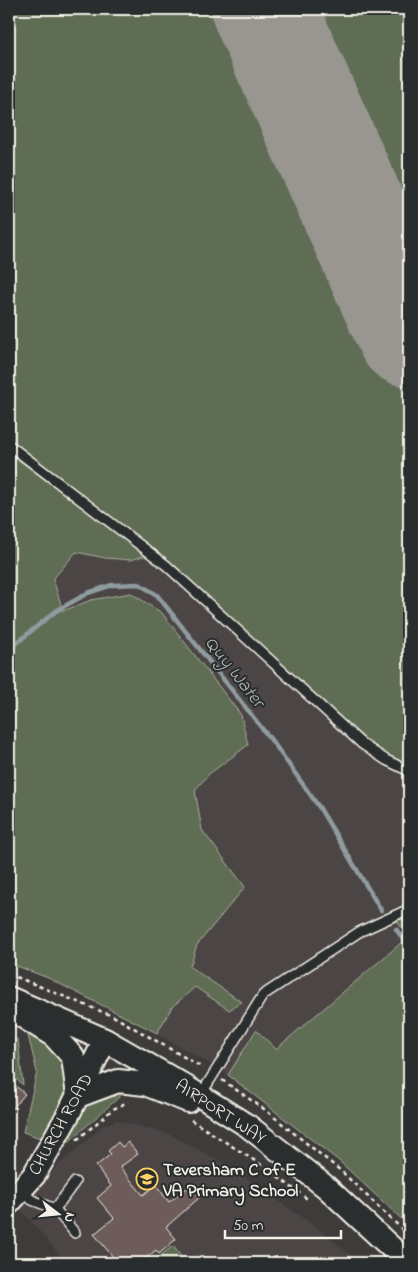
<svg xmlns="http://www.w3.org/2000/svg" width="418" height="1272" viewBox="0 0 418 1272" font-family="'Indie Flower',sans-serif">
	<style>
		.built { fill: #4c4544 }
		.green { fill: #5f6d55; stroke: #aaaf9e }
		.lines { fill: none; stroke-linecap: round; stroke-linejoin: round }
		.stream { stroke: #8f9b9f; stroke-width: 4.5 }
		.taxiway { stroke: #999692; stroke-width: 42 }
		.runway { stroke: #999692; stroke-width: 105 }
		.building { fill: #6e5b5a; stroke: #f4f1e8 }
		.service-casing { stroke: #f4f1e8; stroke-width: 12 }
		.tertiary-casing { stroke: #f4f1e8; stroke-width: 26 }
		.path { stroke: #f4f1e8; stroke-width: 2.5; stroke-dasharray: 4 4; stroke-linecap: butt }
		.service { stroke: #2a2d2e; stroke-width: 9 }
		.tertiary { stroke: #2a2d2e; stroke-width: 22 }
		.labels { text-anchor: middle; stroke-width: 4; stroke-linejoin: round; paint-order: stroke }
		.street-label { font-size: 18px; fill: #f4f1e8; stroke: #2a2d2e }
		.poi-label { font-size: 18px; font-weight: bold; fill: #f4f1e8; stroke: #2a2d2e; text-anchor: start }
		.water-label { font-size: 19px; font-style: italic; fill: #b0b8b8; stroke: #2a2d2e }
	</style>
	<rect width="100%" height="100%" fill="#3e3b3b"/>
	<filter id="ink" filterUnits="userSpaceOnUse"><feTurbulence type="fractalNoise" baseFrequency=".02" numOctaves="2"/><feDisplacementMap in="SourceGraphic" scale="10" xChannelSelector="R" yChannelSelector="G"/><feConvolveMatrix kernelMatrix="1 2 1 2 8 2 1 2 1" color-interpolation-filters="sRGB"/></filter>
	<g filter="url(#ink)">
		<path class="built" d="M9,9H409V1226L339,1161L218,1068L136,1022L48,978L9,963Z
			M116,1120L169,1134L231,1167L331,1238L359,1263H66L20,1208L23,1205L29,1204L32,1200L35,1197V1192L59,1164L104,1125Z"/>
		<path class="green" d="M9,9H409V767L385,756L361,739L186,577L154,550L9,441Z
			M9,453L147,555L131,560L105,558L76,552L53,579L63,611L91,600L131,593L162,613L241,715L248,745L209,774L195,790L202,830L245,887L197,945L190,967L242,1002L229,1010L195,987L172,1007L157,1033L48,978L9,963Z
			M409,916V1226L339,1161L228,1075L256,1030L276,1049L408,937L397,921Z
			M27,1031L55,1047L66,1065L69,1081L63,1103L43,1139L23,1132L37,1072Z
			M9,1037L18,1040L23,1085L9,1073Z
			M127,1090L55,1154L82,1106Z
			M173,1246L186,1263H151Z"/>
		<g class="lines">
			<path class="stream" d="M9,649L56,611L88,593L112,585L139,584L157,595L275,745L319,807L381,910
				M396,929L409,948"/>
			<path class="taxiway" d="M367,241L409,221"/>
			<path class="runway" d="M264,9L409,334"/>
		</g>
		<path class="building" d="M9,1080L25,1094L9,1113Z
			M118,1142L122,1147L128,1142L138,1154L120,1167L143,1195L156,1185L169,1202L191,1185L200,1197L166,1227L176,1239L159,1254L156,1250L140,1263H118L94,1234L114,1218L97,1198L111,1186L96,1166L111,1154L108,1151Z"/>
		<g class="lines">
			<g class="service-casing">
				<path id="service" d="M9,445L166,565L362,744L386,760L409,771
					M200,1096L263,995L359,932L409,909
					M20,1190L32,1200L55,1209L75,1233
					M55,1209L75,1182"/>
			</g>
			<g class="tertiary-casing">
				<path id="tertiary" d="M9,998L105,1040L178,1082L248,1126L326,1187L408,1263
					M20,1015L54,1036L73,1057L78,1096
					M78,1096L118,1081L145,1084L188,1101
					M9,1203L34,1175L68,1115L105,1040"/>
			</g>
			<path class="path" d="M9,974L115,1017L203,1068
				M222,1080L264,1109L341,1171L409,1236
				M191,1120L263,1166L310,1201
				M77,1140L113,1109L128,1102"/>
			<use href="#service" class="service"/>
			<use href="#tertiary" class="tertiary"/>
		</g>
	</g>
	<defs>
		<g id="school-ring" transform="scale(1.125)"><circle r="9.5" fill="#2a2d2e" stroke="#ffd166" stroke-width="1.5"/><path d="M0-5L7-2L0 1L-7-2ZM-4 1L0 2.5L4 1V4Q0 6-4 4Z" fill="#ffd166"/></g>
	</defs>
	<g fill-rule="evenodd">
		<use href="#school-ring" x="147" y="1179"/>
	</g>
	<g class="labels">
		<g class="street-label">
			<text transform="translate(221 1111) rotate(33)" y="6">AIRPORT WAY</text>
			<text transform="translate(60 1124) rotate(-61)" y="6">CHURCH ROAD</text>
		</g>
		<g class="poi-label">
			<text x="163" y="1175">Teversham C of E<tspan x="163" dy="21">VA Primary School</tspan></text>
		</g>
		<g class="water-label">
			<text transform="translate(236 671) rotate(52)" y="7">Quy Water</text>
		</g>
	</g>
	<rect width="418" height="1272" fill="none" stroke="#2a2d2e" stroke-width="30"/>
	<rect x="15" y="15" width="388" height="1242" fill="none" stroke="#f4f1e8" stroke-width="2" filter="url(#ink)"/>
	<g transform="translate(58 1214) rotate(106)" stroke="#2a2d2e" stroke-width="4" paint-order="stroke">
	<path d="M0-4L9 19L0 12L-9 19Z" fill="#f4f1e8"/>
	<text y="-8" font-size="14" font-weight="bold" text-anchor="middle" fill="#f4f1e8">N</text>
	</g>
	<path d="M225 1230v8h116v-8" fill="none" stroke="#f4f1e8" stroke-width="2.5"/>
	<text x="233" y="1230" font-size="15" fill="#f4f1e8" stroke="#2a2d2e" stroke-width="4" paint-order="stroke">50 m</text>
</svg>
